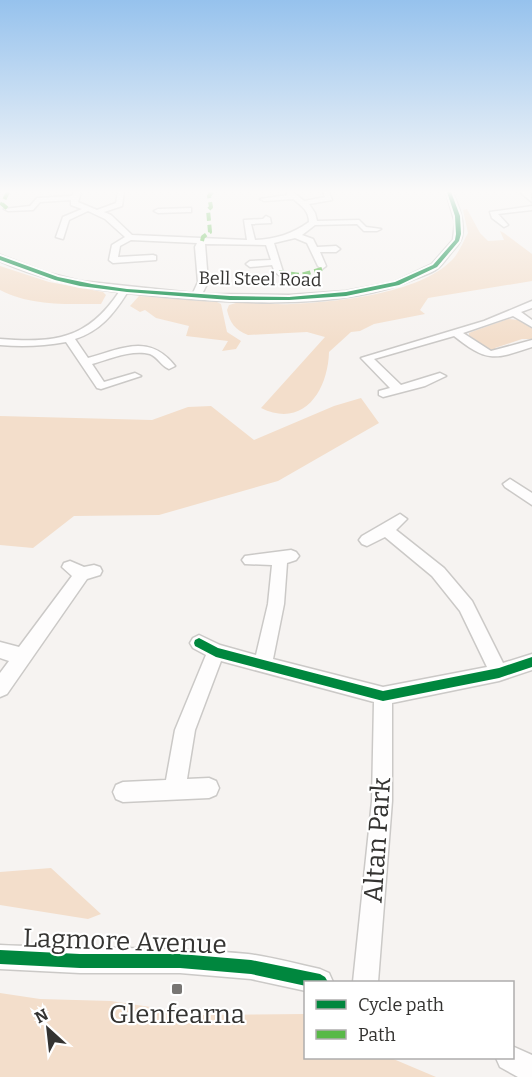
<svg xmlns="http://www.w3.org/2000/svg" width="532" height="1077" viewBox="0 0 532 1077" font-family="Bitter,serif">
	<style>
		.green { fill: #f3decb }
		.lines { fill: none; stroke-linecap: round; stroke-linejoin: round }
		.street-casing { stroke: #cbc9c7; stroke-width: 3 }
		.secondary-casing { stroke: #cbc9c7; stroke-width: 3 }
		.street { fill: #fefdfd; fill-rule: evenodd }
		.secondary { fill: #fefdfd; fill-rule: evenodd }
		.quiet { stroke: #58b947; stroke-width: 4; stroke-dasharray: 8 4; stroke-linecap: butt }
		.cycleway-casing { stroke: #fff; stroke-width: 4 }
		.cycleway { fill: #00873e; fill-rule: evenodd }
		.poi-dot { fill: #787674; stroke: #fff; stroke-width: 2 }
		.labels { text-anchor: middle; stroke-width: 4.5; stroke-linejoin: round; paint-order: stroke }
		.far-street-label { font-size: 18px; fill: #343331; stroke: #fff }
		.near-street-label { font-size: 26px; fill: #343331; stroke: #fff }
		.near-poi-label { font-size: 26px; fill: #343331; stroke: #fff }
	</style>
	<rect width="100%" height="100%" fill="#f6f3f1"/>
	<path class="green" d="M467,209L480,233L488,241L504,240L500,231L504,233L532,254V281L428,298L420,310L425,314L374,324L360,331L351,332L329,352C328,390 304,429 261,408L325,337L307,332L248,335C235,330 230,323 227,310L229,305L236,303C254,302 273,305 291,304C336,302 419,294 452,260C459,253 463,242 468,233L463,210Z
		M0,266L49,282L103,292L106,295L101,304C67,304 30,306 0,290Z
		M139,296L217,302L221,304L227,332L241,341L236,349L222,351L228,341L186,336L189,326L156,318L145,310L140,312L130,306Z
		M508,319L519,320L532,328V339H522L495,348L497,351C484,351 478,344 469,337V333L474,331Z
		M361,398L379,423L278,481L159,515L74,516L33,548L0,545V416L152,420L188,407L211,406L254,440L334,406Z
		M51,868L101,914L88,919L0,905V872Z
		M0,993L40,999L111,1001L203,1015L305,1014L306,1058H391L436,1077H0Z"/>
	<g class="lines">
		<g class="street-casing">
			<path id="street" d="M74,192H81L78,202L97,210L116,203L118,192H124L122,206L104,212L111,215L132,235L247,240L244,220L263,219L266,216L270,218L271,223L251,224L255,240C276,239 292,234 309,222C309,211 302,206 293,199L264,201L260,199L288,195L286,192H293L304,201L325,197L323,192H329L332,200L309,204L315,213L317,221L359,220L366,227L381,229L377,231H364L357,224L315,225L302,235L313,239L317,247L336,246L340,249L336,252H320L326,266L322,269L318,266L307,243L295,238L274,243L283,272L279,275L275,272L272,265L250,267L246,264L250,261L271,260L266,245L205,244L208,282L202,294L289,295L346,291L394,282L432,264L453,240L455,222L446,192H452C458,205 465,221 462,236C461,243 454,249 450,254C446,259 442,265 438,268C432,273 424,275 417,278C338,314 213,302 127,293C113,315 100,331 75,339L88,358C122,349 149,333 175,366L169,369C161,366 158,357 150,354C132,349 109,359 92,364L104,382L135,373L141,376L101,389L97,388L66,342C44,346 23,347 0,345V339C54,343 87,340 119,292C77,287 38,278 0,261V255L48,273L80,281L193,293L198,282L195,247L197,243L131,240L120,246L118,257L153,255L156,256V260L113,263L109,260L112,245L125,237L105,219L88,211L69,220L63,239L56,237L63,217L82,209L71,205V200L40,202L33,210L8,211L4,209L30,206L37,198L72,196Z
				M532,206V210L498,214L508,225L504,227L492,218L490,212Z
				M191,208V212H188L158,213L154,211L158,209Z
				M532,301V308L521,312L532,320V327L513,316L463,333L491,351L532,340V347C493,360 487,362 454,336L374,359L401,385L440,373L446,376L425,386L383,397L379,395V391L390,388L361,358L484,321Z
				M510,479L532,493V505L505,487L503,484Z
				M400,514L407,519L396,530L444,568L472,601L503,663L532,654V670L499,681L392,703V801L378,982H353L372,801L374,702L221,661L195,730L187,779L209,778L216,781L219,788L216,795L209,798L123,802L116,799L113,792L116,785L123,782L166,780L175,730L206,655L193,648L190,643L193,638L199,635L220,645L256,655L268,604L272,565L245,564L242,560L245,556L291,550L296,552L299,556L296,560L287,563L284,604L273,659L383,687L487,667L460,611L432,576L385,537L367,546L362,544L359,540L362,536Z
				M70,561L84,567L94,565L100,567L102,571L100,575L87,579L7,694L0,697V673L9,661L0,658V642L19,647L72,576L62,567L64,563Z
				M0,945C83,949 166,946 248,954C272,957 296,964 320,969L329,973L333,982H306V991L251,979L180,973H80L0,969Z
				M512,1046L532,1055V1077H518L500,1067L496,1058H512Z"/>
		</g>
		<g class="secondary-casing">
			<path id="secondary" d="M520,192H530L532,202Z"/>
		</g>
		<use href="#street" class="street"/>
		<use href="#secondary" class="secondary"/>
		<path class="quiet" d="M8,192L2,204L8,209
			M202,241L203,237L210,232L208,210L211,207L209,196L212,192
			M279,272L301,275L322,269V266"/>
		<g class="cycleway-casing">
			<path id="cycleway" d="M447,192H451L460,216L461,234L459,241L437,267L399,285L346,296L289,300H230L127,292L80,286L55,280L0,260V256L58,277L92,284L127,289L230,296L289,297L346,292L395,282L433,265L455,240L456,234L455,216Z
				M199,638L218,648L383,691L499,668L532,657V667L499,678L383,701L216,657L195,646L194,643L195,640Z
				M0,950L80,954H180L251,960L320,974L325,977L328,982H306V986L251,974L180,968H80L0,964Z"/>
		</g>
		<use href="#cycleway" class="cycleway"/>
	</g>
	<linearGradient id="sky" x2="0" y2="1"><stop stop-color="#96c2ed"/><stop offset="0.56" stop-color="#fbfaf9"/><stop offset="1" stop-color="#fbfaf9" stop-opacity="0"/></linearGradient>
	<rect width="532" height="342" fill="url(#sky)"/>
	<rect class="poi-dot" x="171" y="983" width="12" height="12" rx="3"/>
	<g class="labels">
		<g class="far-street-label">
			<text transform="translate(260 279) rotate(1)" y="6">Bell Steel Road</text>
		</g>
		<g class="near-street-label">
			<text transform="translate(377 840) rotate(-86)" y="9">Altan Park</text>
			<text transform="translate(125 941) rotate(2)" y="9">Lagmore Avenue</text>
		</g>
		<g class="near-poi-label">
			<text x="177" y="1023">Glenfearna</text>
		</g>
	</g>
	<rect x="304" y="981" width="210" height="78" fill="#ffffff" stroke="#aeadad" stroke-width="1.5"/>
	<rect x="316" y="1000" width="30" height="9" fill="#00873e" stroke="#aeadad" stroke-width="1.5"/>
	<text x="358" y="1011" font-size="18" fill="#343331">Cycle path</text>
	<rect x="316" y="1030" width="30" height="9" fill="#58b947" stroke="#aeadad" stroke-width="1.5"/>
	<text x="358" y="1041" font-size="18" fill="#343331">Path</text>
	<g transform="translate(48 1029) rotate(333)" stroke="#ffffff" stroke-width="4.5" paint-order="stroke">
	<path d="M0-4.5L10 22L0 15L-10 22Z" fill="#343331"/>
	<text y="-9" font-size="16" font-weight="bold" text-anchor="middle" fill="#343331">N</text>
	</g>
</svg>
